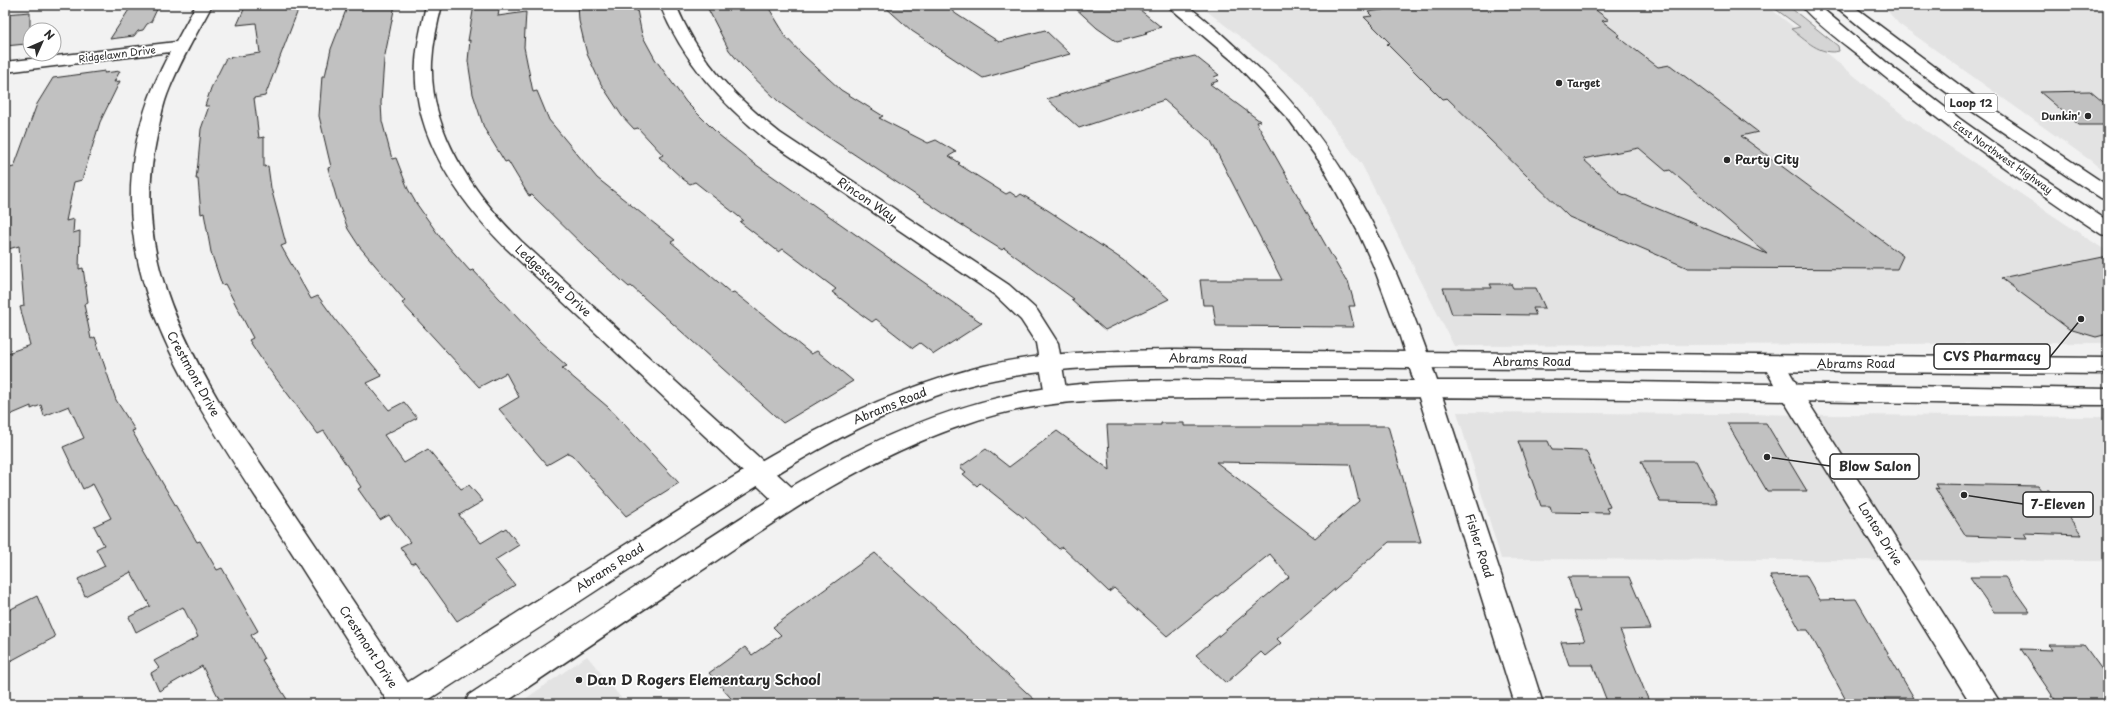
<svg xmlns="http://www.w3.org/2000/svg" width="2113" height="709" viewBox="0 0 2113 709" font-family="'Playpen Sans',sans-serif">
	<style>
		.built { fill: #e3e3e3 }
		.green { fill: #d5d5d5; stroke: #808080 }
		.building { fill: #c1c1c1; stroke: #2b2b2b; fill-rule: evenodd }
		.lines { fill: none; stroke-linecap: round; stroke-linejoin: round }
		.minor-casing { stroke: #2b2b2b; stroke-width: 3 }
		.major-casing { stroke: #2b2b2b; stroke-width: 3 }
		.minor { fill: #fff; fill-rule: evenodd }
		.major { fill: #fff; fill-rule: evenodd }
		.poi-dot { fill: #2b2b2b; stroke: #fff; stroke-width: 1.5 }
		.labels { text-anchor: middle; stroke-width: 3.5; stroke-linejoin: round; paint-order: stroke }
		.far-street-label { font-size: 10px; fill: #2b2b2b; stroke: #fff }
		.far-poi-label { font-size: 10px; font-weight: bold; fill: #2b2b2b; stroke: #fff; text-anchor: start }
		.shield { fill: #fff; stroke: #6b6b6b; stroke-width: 1 }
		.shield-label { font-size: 11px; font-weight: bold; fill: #2b2b2b }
		.poi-label { font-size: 12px; font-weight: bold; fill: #2b2b2b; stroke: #fff; text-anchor: start }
		.street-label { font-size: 12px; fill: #2b2b2b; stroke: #fff }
		.near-poi-label { font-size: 14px; font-weight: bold; fill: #2b2b2b; stroke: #fff; text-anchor: start }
		.leader { fill: none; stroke: #2b2b2b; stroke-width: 1.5 }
		.callout-dot { fill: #2b2b2b; stroke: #fff; stroke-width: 1.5 }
		.callout { fill: #fff; stroke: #2b2b2b; stroke-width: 1.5 }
		.callout-label { font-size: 13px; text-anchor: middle; font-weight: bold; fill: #2b2b2b }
	</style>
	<rect width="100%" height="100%" fill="#f2f2f2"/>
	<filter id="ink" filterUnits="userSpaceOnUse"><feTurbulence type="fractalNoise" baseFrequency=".025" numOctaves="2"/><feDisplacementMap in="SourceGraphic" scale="8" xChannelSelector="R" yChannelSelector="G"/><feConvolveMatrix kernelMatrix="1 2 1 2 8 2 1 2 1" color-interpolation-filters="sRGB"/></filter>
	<g filter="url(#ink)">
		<path class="built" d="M1199,5H1766L1908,119L2108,252V343L1454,346L1362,165L1302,85Z
			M1882,5H2108V173L1899,24Z
			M1457,412L2108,417V561L1501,559Z
			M587,656L626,704H518Z"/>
		<path class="green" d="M1770,5H1787L1838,46L1839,51C1821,56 1805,40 1791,29L1800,27Z"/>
		<path class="building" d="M132,5H159L151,22L147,24L143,30L138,31L134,36L110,39Z
			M246,5H300L265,96L254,98L259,138L264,137V167L268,166L271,188L286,244L281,246L311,299L318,296L337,322L382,376L367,383L389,410L404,402L417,418L384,435L404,463L428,449L461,489L469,485L483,501L459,515L481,543L506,528L519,545L495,560L515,585L457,621L415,562L412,564L400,547L410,542L389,515L380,520L358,489L361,487L324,431L318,434L262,360L249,340L253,338L225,284L222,285L211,252L204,213L201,214L198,179H196L198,163L201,129L209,106H205L211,88L226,58L260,53L256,23L237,25Z
			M348,5H395L384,60L381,103L382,121L392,159L396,158L408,189L416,203L440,237L470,271L473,270L540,342L567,366L562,368L608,407L679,483L626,516L572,455L568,453L547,465L499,409L519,397L506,373L479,387L402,303L405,301L359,246L348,229L337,200L328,168L331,167L319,116L322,76H325L331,49Z
			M474,5H500L498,16L526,12L524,47L533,92L537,91L549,120L597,178L675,240L671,242L731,293L734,292L811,354L817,351L853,381L783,423L631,286L629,287L595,257L532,195L529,196L508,161L505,162L484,128L473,94L468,61L470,40L468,41Z
			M578,5H636L642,35L655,59L686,102L719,135L755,164L982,323L934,354L920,343L913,348L876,319L872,322L862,315L832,292L836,289L783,249L779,252L740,222L743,220L695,182L690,184L683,179L659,157L663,155L638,128L634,129L622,116L601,84L587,54L579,21Z
			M706,5H767L784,33H782L803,55L841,90L883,116L879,118L928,143L936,140L956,152L949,156L960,163L958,164L1006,194L1010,192L1017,197L1021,194L1049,211L1123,260L1169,299L1105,330L1071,300L1074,299L1004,248L1002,250L949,217L819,131L779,102L744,68L729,50Z
			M883,5H945L956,14L999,42L1045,30L1070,54L983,78L912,31Z
			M1072,5H1134L1161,27L1145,32L1147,34L1117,42L1097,28Z
			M1385,5H1589L1609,20L1602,21L1620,35L1617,36L1658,67L1670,65L1758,132L1741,136L1903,256L1897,269L1688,268L1569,217L1447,98L1442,99L1387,44L1390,43L1364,17L1372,16L1368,12L1389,9ZM1639,148L1666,171L1670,170L1767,254L1620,193L1583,159Z
			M30,12V39L26,44L5,46V14Z
			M1195,56L1219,75L1214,77L1218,81L1210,84L1260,121L1256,122L1346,281H1348L1355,306H1349L1354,327L1216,326L1213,305H1203L1200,280H1282L1211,141L1164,100L1079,128L1047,99L1164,63Z
			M105,71L104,73L120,71L114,82L120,81L100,122L82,180L74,182L66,221L74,219L73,233L80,231L79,269L83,268L88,302L84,304L91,339L95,337L116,400L135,430L132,431L197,542L200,541L217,570L222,568L258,631L251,635L264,659L262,660L290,704H222L202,666L159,691L151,673L159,668L154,661L198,637L183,607L136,632L129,617L150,606L131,572L85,596L78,579L105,566L96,549L104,545L94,526L111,518L93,484L83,489L63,447L84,438L69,406L44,416L41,405L31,409V406L5,417V354L30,345L20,307L24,306L19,246L5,250V169L14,167L37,104L53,78Z
			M2090,91L2108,106V125H2079L2040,92Z
			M2108,256V334L2096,337L2069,329L2001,278Z
			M1490,284H1511L1513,288H1536L1545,308H1533L1536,315L1452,314L1443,288H1492Z
			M1161,423H1184V426H1388L1421,542H1389L1277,639L1281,643L1265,656L1261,652L1226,683L1196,655L1289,577L1270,554L1167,636L1114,588L1109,592L1062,547L1059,549L1025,517L1024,518L980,483L977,486L963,474L966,472L960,467L986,449L1009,467L1057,431L1110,470L1107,425H1161ZM1216,462L1350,464L1359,501L1315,538Z
			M1727,423H1766L1807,491H1767Z
			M1518,441H1548L1552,450L1586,451L1610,507L1606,508L1609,513L1552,512L1550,506H1541Z
			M1641,461H1696L1717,503L1660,502Z
			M1936,484L2038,486L2041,490H2049L2082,535L2024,533L2027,538L1966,536L1935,488L1939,489Z
			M875,553L938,610L1039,704H736L709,673L745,647L752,655L781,635L773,627Z
			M1806,575L1820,600L1856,599L1914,698H1884L1887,702H1847L1808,630H1800L1770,576Z
			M1568,577H1629L1651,629L1620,630L1650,704H1608L1593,665H1569L1561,642L1585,641L1574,611L1580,612Z
			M1970,577H2005L2030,612H1994Z
			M37,596L55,637L5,664V612Z
			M2049,645H2084L2108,678V704H2058L2021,649L2053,650Z"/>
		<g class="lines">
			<g class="minor-casing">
				<path id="minor" d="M196,5H212C196,35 179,63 167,95C162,108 160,122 157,136C135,237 170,317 220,403L416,695L420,704H389L384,696C344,636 306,574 267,514C171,366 75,229 170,52L5,72V62L176,42Z
					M426,5H442C437,24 433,43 432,62C429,132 474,194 521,241L797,492L800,499L797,506L788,509L779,506L507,249C459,201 411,134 416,62C417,43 422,24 426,5Z
					M660,5H676C699,61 734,96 780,133L1009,285L1037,310L1058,343L1067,395L1064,401L1056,403L1048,401L1045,395L1036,343L1021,320L995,295L768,141C721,103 683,61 660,5Z
					M1167,5C1172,5 1179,4 1184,5C1193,7 1229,41 1238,49C1368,162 1414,308 1465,466C1491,545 1518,624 1543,704H1515L1400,337L1373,265L1357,230L1320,162L1290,121L1233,61Z
					M1774,356L1782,359L1799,388L2001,704H1971L1779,393L1763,364L1766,359Z"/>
			</g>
			<g class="major-casing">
				<path id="major" d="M1801,5H1818L1886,62L1960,119L2037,174L2108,221V236L2101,234C2019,180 1939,122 1863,59C1847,46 1812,21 1801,5Z
					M1834,5H1852L1978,99L2108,186V200L2101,198L2067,176L1966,107L1869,34Z
					M1172,350L2108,358V374L1172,366C1103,366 1034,368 967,386C857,417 761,483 666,545C585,598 504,651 422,704H384L388,695C471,642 553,590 636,538C746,468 856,397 984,366C1046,351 1109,351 1172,350Z
					M1278,381H1552L2108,389V405C1856,403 1605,397 1353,397C1300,397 1246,398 1192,398C1115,399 1039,398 966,424C871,456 789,511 707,567C639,612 571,658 503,704H465L469,695C539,649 609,603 679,558C787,487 894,417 1024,392C1105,376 1196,381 1278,381Z"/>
			</g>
			<use href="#minor" class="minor"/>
			<use href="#major" class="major"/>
		</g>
	</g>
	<g class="poi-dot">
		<circle cx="1559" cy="83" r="4"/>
		<circle cx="2088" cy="116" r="4"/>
		<circle cx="1727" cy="160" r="4"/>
		<circle cx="579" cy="680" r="4"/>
	</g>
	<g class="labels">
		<g class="far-street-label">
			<text transform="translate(117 54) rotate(-7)" y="4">Ridgelawn Drive</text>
			<text transform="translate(2003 157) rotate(35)" y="4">East Northwest Highway</text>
		</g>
		<g class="far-poi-label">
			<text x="1567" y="87">Target</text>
			<text x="2080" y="120" text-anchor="end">Dunkin'</text>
		</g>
		<rect class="shield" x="1945" y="94" width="52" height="18" rx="3"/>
		<g class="shield-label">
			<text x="1971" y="107">Loop 12</text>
		</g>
		<g class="poi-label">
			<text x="1735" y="164">Party City</text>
		</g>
		<g class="street-label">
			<text transform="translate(867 200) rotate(34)" y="4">Rincon Way</text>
			<text transform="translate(553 281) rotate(43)" y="4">Ledgestone Drive</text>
			<text transform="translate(1208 359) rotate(1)" y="4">Abrams Road</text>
			<text x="1532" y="366">Abrams Road</text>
			<text x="1856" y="368">Abrams Road</text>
			<text transform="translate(193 374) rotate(61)" y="4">Crestmont Drive</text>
			<text transform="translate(890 406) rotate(-22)" y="4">Abrams Road</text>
			<text transform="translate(1880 534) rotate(58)" y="4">Lontos Drive</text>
			<text transform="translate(1479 546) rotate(72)" y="4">Fisher Road</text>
			<text transform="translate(610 568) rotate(-33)" y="4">Abrams Road</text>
			<text transform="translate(368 647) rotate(57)" y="4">Crestmont Drive</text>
		</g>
		<g class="near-poi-label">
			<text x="587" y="685">Dan D Rogers Elementary School</text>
		</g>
	</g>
	<path class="leader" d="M2081 319L2050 357M1767 457L1830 466M1964 495L2023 504"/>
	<g class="callout-dot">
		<circle cx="2081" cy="319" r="4"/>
		<circle cx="1767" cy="457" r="4"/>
		<circle cx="1964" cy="495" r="4"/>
	</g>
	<g class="callout">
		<rect x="1934" y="344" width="116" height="25" rx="4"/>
		<rect x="1830" y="454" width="89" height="25" rx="4"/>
		<rect x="2023" y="492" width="70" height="25" rx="4"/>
	</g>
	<g class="callout-label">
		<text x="1992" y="361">CVS Pharmacy</text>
		<text x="1875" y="471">Blow Salon</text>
		<text x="2058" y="509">7-Eleven</text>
	</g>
	<rect width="2113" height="709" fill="none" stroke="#fff" stroke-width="20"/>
	<rect x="10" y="10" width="2093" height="689" fill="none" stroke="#2b2b2b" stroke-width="1.5" filter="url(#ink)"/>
	<g transform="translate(42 42) rotate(45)"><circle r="19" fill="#ffffff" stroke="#aaaaaa"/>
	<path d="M0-3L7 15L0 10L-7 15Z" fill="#2b2b2b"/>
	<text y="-6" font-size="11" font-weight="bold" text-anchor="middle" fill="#2b2b2b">N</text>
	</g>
</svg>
